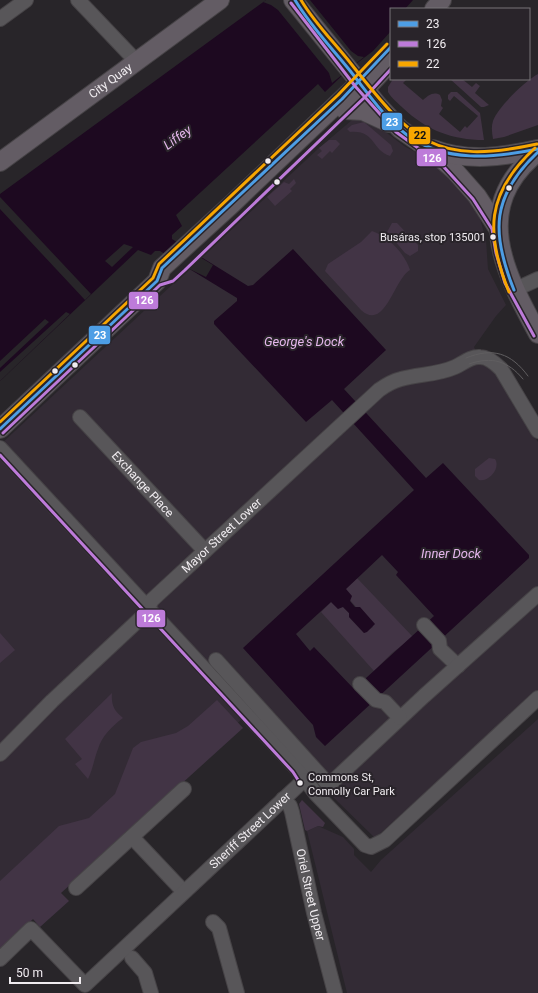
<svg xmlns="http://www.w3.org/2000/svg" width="538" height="993" viewBox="0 0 538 993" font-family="Roboto,sans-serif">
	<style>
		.built { fill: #332b35 }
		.green { fill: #423445 }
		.water { fill: #1d0920; fill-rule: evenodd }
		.pier { fill: #282529 }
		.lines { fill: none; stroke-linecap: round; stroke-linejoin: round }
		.minor-casing { stroke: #464346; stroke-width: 16 }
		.major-casing { stroke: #464346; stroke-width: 20 }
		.minor { stroke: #585659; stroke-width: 14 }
		.major { stroke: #635c64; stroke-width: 18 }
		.tram { stroke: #605e60; stroke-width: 1 }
		.bus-1-casing { stroke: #29242a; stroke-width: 6 }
		.bus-2-casing { stroke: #29242a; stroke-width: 6 }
		.bus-3-casing { stroke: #29242a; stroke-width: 6 }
		.bus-1 { stroke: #4d9ee5; stroke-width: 3 }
		.bus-2 { stroke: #bd7bd9; stroke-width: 3 }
		.bus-3 { stroke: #f7a600; stroke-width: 3 }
		.bus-dot { fill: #f0ecf0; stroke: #29242a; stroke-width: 1.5 }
		.labels { text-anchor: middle; stroke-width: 4; stroke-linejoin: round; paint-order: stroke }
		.bus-label { font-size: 11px; fill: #f0ecf0; stroke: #29242a; text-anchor: end }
		.street-label { font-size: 12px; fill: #f0ecf0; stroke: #29242a }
		.water-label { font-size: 13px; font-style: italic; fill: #e5b7ec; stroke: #29242a }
		.line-badge { stroke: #29242a; stroke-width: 1.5 }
		.badge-label { font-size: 11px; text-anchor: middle; font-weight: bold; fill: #fff }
		.pale-badge-label { font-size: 11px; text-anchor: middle; font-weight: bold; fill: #111 }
	</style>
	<rect width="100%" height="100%" fill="#282529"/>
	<path class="built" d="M363,118L379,127L404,146L433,162L460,183L477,208L486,240L488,269L506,305L496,316L474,347L482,365L487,367L497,374L538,442V692L375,838L253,719H242L0,942V445L319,148L352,120Z
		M538,719V993H347L307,831L318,826L343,837L354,849V855L371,872L381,860Z"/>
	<path class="green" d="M538,74V125L504,137L493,139C492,133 491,127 493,121C498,107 525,81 538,74Z
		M393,79H407L403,83L423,100C428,96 433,91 440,95L442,100L441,106L443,108L439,114L460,132L465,126L467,128L478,116L454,96L450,101L448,99V95L451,92H457L480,113L484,140C452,140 426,130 403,108C398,103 392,99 388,92V87Z
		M450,79H462L472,87L476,83L480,86L475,93L489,105L484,107H481Z
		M364,122L391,145L393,151L390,156C371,150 376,130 350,132L347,129L352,125Z
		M329,140H336L340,144L332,153L330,151L322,159L317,155L322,151L319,148Z
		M294,179L296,183L290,189L292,191L275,206L267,197L284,182L289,184Z
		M392,223H397L418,245V251L410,256L405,253L387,232Z
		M372,231C388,236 405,254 410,270C394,279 385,332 361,310L325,271L328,264L361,242Z
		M489,458L495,459C501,468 489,482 479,480L475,476V469Z
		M357,578L413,637L392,653L374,671L321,612L331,602L343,607L349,613V617L364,633L373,627L350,600L345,589Z
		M0,633L15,650L0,663Z
		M112,693C111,705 114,711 123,718C112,726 102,736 98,749C94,759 93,769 88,779L75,764L82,759L65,739Z
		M217,700L243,728L61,893L69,901L40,927L33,919L0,951V881L59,826L89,818L115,794L133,748L141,742L176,733L188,726Z
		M302,800L325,823L323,827L318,826L307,831L305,830L299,804Z"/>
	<path class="water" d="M266,0H413L405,9H391V31L373,51L348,70L325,92L318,84L176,215L182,226L172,235V239L248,286L253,285L293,249L386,350L344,389L426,478L443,463L529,555V558L501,584L325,746L316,737L313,725L243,648L414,490L332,400L306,422L214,324V321L237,301V298L160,251H155L151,255L138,250L0,381V194ZM382,555L398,572L396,575L434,616L354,689L314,647L310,651L296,634L331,602L338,609L343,607L349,613V617L364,633L367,632L375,624L360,607H355L350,601L352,596L346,589Z"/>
	<path class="pier" d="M266,0H310L351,51L358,56L364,57L332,83L329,73L278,10L271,5L263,2Z
		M0,197L91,294L85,300L0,209Z
		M124,244L133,247L112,267L105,261Z
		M192,249L200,254V257L213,265L206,277L177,263Z
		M66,312L70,314L0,381V372Z
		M45,319L49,322L0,368V361Z"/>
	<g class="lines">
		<g class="minor-casing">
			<g id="minor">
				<path d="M78,0L137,62"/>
				<path d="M0,19L26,0"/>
				<path d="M514,290L538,279"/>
				<path id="s1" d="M80,417L205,551"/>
				<path d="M0,448L297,769L316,794L365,845L371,847L385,840L538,698"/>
				<path d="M424,625L439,641L440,649L458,666"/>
				<path d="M216,660L329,785L424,696L538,594"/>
				<path d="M360,684L376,700L385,702L400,718"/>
				<path id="s2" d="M0,754L52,701L143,616L152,600L379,390C386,385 393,381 401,379C419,374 437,375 455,367C462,364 471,356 480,357C488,357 495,363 501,369L538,431"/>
				<path id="s3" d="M283,799L290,806L292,812L314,913L335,993"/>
				<path d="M132,837L184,892"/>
				<path d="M76,888L184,789"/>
				<path d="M213,922L219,928L237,993"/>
				<path d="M132,958L145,973L151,993"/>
				<path id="s4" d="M0,959L31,929L85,985L304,780"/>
			</g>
		</g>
		<g class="major-casing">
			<g id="major">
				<path d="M293,0L377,104L400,129L436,154L455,171L477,196L497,227"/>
				<path d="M434,9L442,0"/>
				<path d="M354,101L391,62"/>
				<path d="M345,110L363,111L389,123"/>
				<path d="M433,149C468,162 503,157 538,149"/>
				<path d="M538,152C470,207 504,271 538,334"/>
				<path id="s5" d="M0,162L220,0"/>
				<path d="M0,429L157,281L162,268L232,204L359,83"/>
			</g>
		</g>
		<use href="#minor" class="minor"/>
		<use href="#major" class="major"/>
		<path class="tram" d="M466,358C493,347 511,353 528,376
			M469,364C492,356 508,361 523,379"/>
		<g class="bus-1-casing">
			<path id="bus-1" d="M295,0C310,25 329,45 347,67C366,90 383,117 407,135C445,163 494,158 538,149
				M514,290C491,233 491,196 538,152
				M0,429L157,281L162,268L342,99L391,47"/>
		</g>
		<g class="bus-2-casing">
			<path id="bus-2" d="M291,3L355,86L396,132L443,166L473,199L492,229L496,253L505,283L534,336
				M3,433L160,285L173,281L185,270L368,94L391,69
				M0,455L293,772L300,783"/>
		</g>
		<g class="bus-3-casing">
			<path id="bus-3" d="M301,0C315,24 335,43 352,65C412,141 435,166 537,144
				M509,292C485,233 486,193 535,148
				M0,422L153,278L159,264L338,95L387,44"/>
		</g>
		<use href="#bus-1" class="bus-1"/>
		<use href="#bus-2" class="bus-2"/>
		<use href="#bus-3" class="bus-3"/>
	</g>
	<g class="bus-dot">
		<circle cx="268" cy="161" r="3.5"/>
		<circle cx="277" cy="182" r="3.5"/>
		<circle cx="509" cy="188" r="3.5"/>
		<circle cx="493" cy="237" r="3.5"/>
		<circle cx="75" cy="365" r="3.5"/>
		<circle cx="55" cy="371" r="3.5"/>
		<circle cx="300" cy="783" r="3.5"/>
	</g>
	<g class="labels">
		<g class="bus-label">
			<text x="486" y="241">Busáras, stop 135001</text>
			<text x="308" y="781" text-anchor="start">Commons St,<tspan x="308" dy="14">Connolly Car Park</tspan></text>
		</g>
		<g class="street-label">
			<text dy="4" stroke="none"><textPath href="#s5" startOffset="137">City Quay</textPath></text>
			<text dy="4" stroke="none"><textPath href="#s1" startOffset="92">Exchange Place</textPath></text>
			<text dy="4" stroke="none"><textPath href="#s2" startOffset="312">Mayor Street Lower</textPath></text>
			<text dy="4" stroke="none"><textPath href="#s4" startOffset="347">Sheriff Street Lower</textPath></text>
			<text dy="4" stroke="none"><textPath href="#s3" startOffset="101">Oriel Street Upper</textPath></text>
		</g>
		<g class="water-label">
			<text transform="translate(177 137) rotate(-36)" y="5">Liffey</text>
			<text x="304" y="346">George's Dock</text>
			<text x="451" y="558">Inner Dock</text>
		</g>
	</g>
	<g class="line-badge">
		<rect x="381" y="112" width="22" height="19" rx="4" fill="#4d9ee5"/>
		<rect x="408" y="126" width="23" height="19" rx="4" fill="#f7a600"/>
		<rect x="416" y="148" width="31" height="19" rx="4" fill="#bd7bd9"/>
		<rect x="128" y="291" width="31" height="19" rx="4" fill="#bd7bd9"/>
		<rect x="88" y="325" width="23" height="20" rx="4" fill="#4d9ee5"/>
		<rect x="136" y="609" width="30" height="19" rx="4" fill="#bd7bd9"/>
	</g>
	<g class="badge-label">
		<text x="392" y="126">23</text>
		<text x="432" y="162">126</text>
		<text x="144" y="304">126</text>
		<text x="100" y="339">23</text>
		<text x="151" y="622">126</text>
	</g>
	<g class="pale-badge-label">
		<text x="420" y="139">22</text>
	</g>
	<rect x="390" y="8" width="140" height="72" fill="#29242a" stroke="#797479"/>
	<rect x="398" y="21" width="20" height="6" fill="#4d9ee5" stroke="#797479"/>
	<text x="426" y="28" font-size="12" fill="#f0ecf0">23</text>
	<rect x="398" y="41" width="20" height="6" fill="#bd7bd9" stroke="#797479"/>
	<text x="426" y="48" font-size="12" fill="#f0ecf0">126</text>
	<rect x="398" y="61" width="20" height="6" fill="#f7a600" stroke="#797479"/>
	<text x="426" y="68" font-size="12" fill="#f0ecf0">22</text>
	<path d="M10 977v6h70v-6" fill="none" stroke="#f0ecf0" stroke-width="2"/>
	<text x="16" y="977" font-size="12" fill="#f0ecf0" stroke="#29242a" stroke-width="3" paint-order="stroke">50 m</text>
</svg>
